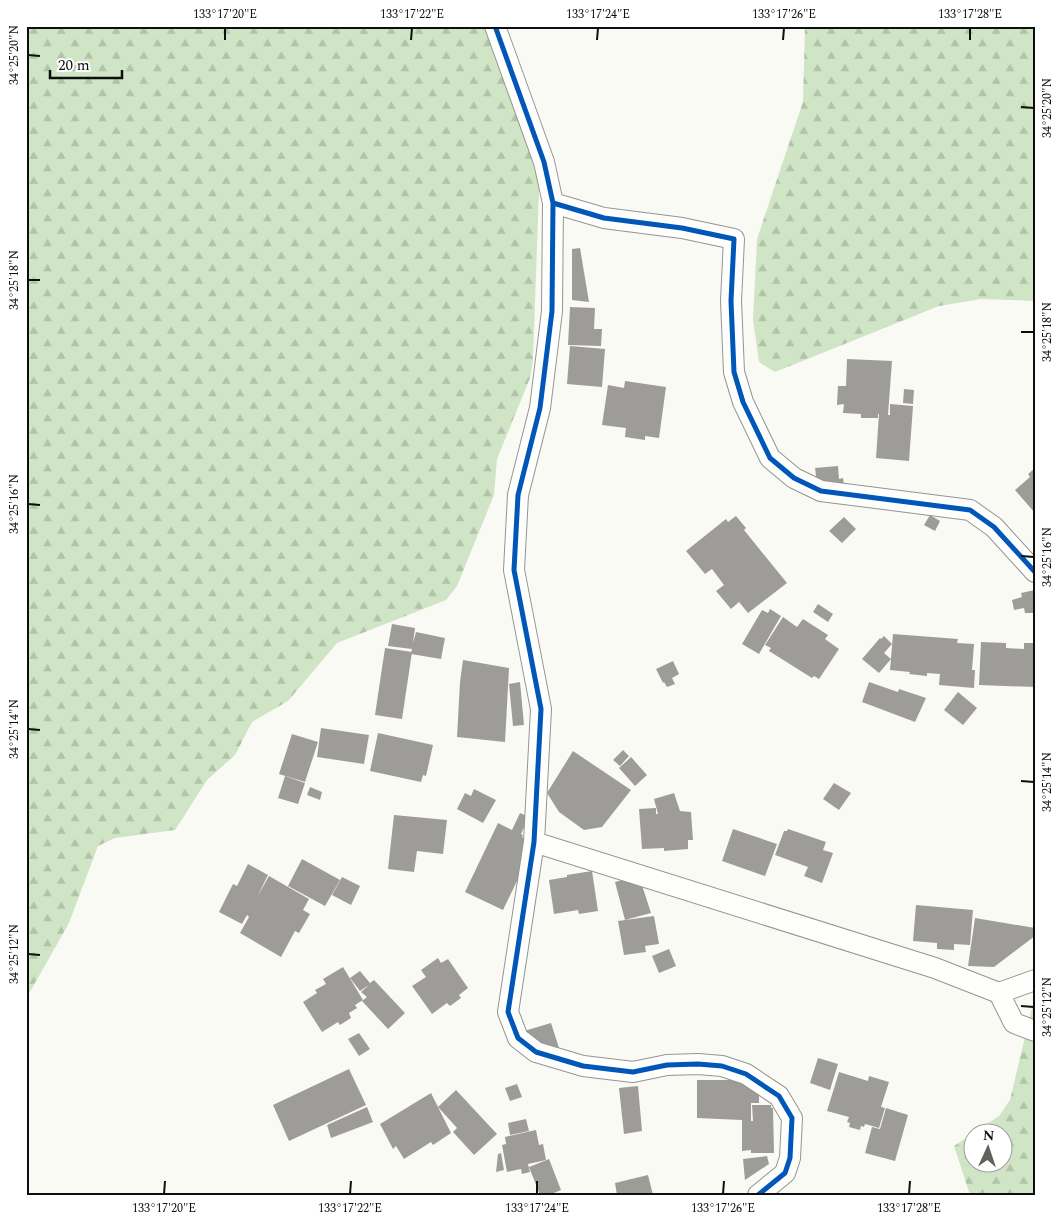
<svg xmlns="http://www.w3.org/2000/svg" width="1061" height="1221" viewBox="0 0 1061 1221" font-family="Spectral,serif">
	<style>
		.forest { fill: url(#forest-firs); fill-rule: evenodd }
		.building { fill: #9e9c99 }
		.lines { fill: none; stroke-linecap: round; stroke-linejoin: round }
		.minor-casing { stroke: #949492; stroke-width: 22 }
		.minor { stroke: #fefefd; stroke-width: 20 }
		.cycleway-casing { stroke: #fff; stroke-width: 8 }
		.cycleway { stroke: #0057b8; stroke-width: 5 }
		.ticks { fill: none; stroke: #0e0e0e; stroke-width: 2 }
		.neatline { fill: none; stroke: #0e0e0e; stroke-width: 2 }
		.ticks-label { font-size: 12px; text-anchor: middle; fill: #0e0e0e }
	</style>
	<defs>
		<pattern id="forest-firs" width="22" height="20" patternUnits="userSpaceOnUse" patternTransform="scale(1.25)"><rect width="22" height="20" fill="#d0e5c5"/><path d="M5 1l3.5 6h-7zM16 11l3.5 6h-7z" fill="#b1c3a8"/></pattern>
	</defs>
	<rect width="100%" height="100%" fill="#fafaf4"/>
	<path class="forest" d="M26,26H495L525,80L539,190L533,360L530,378L497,459L494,495L457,586L446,600L337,643L288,701L252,722L235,755L207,780L175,830L115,838L98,846L69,923L26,999Z
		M805,26H1035V301L981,299L939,306L775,372L759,362L753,320L757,239L803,102Z
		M1035,995V1195H970L954,1146L999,1116L1010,1100ZM974,1134H1004V1164H974Z"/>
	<path class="building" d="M580,248L589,302L572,300V249Z
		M570,307L595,308L594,329H602L601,346L568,345Z
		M570,346L605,349L602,387L567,384Z
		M847,359L892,361L888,415H890V404L913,406L909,461L876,458L879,414H878V418H861V414L843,413L844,404L837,405L838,386H846Z
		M625,381L666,387L659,438L645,436V440L625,437L626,428L602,425L608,385L624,388Z
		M904,389L914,390L913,404L903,403Z
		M838,466L839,479L843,478L844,485L819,499L815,468Z
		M1035,468V513L1015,490L1030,477L1028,474Z
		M930,515L940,521L935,531L924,525Z
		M736,516L746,528L744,530L787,583L748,613L739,602L731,609L716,591L724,585L712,569L705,574L686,551L726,519L728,522Z
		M844,517L856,529L842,543L829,531Z
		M1035,590V613H1025L1024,608L1014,610L1012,600L1022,597L1021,593Z
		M818,604L833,614L828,622L813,612Z
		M770,609L781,616L759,654L742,644L762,610L768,613Z
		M783,617L797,627L803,619L828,635L825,639L839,649L819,679L814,676L812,678L769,651L771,648L765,645Z
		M392,624L415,628L413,643L416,632L445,638L441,659L411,654L412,649L388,646Z
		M893,634L958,639L957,643L974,644L972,670H975L974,688L939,685L940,674L927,673V676L909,674L910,672L890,670Z
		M884,636L892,644L884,653L891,659L879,673L862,659L880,638L881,639Z
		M981,642L1006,643V648L1024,649V643H1035V687L979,685Z
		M385,648L412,652L402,719L375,715Z
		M463,660L509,668L505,742L457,737L460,682Z
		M673,661L679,674L672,678L675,684L667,687L664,682L663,683L656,669Z
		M520,682L524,725L513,726L509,684Z
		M869,682L898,692L899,689L926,698L915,722L862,702Z
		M958,692L977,708L963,725L944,710Z
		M321,728L369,735L364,764L317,757Z
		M378,733L433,745L426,776L423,775L421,782L370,771Z
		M292,734L318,742L305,782L279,774Z
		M623,750L629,756L620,766L613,760Z
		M573,751L631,790L602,827L584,830L559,812L547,793Z
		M631,757L647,775L635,786L619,768Z
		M285,776L305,783L298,804L278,798Z
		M834,783L851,793L839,810L823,799Z
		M310,787L322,792L320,800L307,795Z
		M474,789L496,800L483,823L457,809L465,793L471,796Z
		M674,793L680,811L691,812L693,840H688V849L664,851V848L642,849L639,809L656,808V814H658L654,799Z
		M520,813L529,817L521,834L523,835L522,837L538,845L520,882L517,881L503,910L465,892L498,823L512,830Z
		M394,815L447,820L443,854L417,851L414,872L388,869Z
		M733,829L777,844L765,876L722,861Z
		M788,829L826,842L823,850L833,853L822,883L804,876L808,867L775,855L784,831H787Z
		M302,859L340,880L325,906L288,886Z
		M248,864L268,875L257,897L269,876L309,899L303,910L310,914L299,933L295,931L281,957L240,933L249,917L247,915L242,924L219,912L233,884L237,886Z
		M592,871L598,911L579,914L578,910L554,914L549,880L567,877V875Z
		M639,876L651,913L625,920L615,882Z
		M342,877L360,886L351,905L332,895Z
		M916,905L973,910L970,945L954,944V950L937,949V943L913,941Z
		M654,916L659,944L645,946L646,952L624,955L618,921Z
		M975,918L1035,928V936L994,967L968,966Z
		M669,949L676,966L659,973L652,956Z
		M438,958L441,963L448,959L468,988L459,995L461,998L450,1006L447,1003L432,1014L412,986L426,977L421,970Z
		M343,967L363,1000L355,1005L357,1008L349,1013L351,1018L340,1025L338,1022L322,1032L303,1002L317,993L315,990L326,984L323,979Z
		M360,971L370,983L374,980L405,1013L388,1029L362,1001L367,997L361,992L369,985L360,991L350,978Z
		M551,1023L561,1054L533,1062L524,1031Z
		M359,1033L370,1049L359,1056L348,1039Z
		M818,1058L838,1064L830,1090L810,1083Z
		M349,1069L366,1105L289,1141L273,1105Z
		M839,1072L868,1081L869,1076L889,1082L881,1107L885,1108L879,1128L865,1124L864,1127L861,1126L860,1130L849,1127L850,1123L847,1122L849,1117L827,1111Z
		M697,1080H759V1103H751V1121H753L752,1105H771V1108H773L774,1153H751V1150L742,1151V1120L697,1118Z
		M517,1084L522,1097L510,1101L505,1088Z
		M638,1086L642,1131L624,1134L619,1088Z
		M456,1090L497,1134L474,1155L453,1132L457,1128L438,1107Z
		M431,1093L451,1133L433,1145L431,1142L404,1159L396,1146L393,1149L380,1124Z
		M367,1107L373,1122L331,1138L327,1125Z
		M886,1108L908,1115L895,1161L865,1153L872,1127L880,1129Z
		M526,1119L529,1131L510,1135L508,1123Z
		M536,1130L539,1145L543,1144L546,1160L528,1164L530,1172L522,1174L521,1169L507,1172L502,1145L506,1144L505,1137Z
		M501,1153L504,1170L496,1172L498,1154Z
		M767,1156L769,1164L745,1180L743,1159Z
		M549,1159L561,1190L549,1195H540L529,1167Z
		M648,1175L653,1195H617L615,1183Z"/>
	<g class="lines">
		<g class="minor-casing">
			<path id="minor" d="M495,26L544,162L553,203L552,311L540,408L518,495L514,570L541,709L534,842L508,1012L518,1038L536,1052L583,1066L633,1072L667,1065L698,1064L722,1066L746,1074L779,1096L792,1118L790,1158L785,1173L758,1195
				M553,203L604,218L682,228L734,239L731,301L734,372L743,402L770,458L794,478L821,491L970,510L994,527L1035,572
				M534,842L935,968L999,993L1035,980
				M999,993L1014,1023L1035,1031"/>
		</g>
		<use href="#minor" class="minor"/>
		<g class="cycleway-casing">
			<path id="cycleway" d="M495,26L544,162L553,203L552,311L540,408L518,495L514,570L541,709L534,842L508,1012L518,1038L536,1052L583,1066L633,1072L667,1065L698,1064L722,1066L746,1074L779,1096L792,1118L790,1158L785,1173L758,1195
				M553,203L604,218L682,228L734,239L731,301L734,372L743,402L770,458L794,478L821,491L970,510L994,527L1035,572"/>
		</g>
		<use href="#cycleway" class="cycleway"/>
	</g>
	<path class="ticks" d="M225,40V28M411,40L412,28M597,40L598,28M783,40L784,28M970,40V28M28,55L40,56M1021,107L1034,108M28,280H40M1021,332H1034M28,504L40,505M1021,556L1034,557M28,729L40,730M1021,781L1034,782M28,954L40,955M1021,1006L1034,1007M164,1194L165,1181M350,1194L351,1181M537,1194V1181M723,1194L724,1181M909,1194L910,1181"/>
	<rect width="1061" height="1221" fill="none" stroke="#ffffff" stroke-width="55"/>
	<g transform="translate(988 1148) rotate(3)"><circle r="24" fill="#ffffff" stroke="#9f9f9f"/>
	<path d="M0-4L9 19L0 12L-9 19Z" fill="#61615e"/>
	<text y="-8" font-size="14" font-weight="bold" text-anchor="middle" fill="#0e0e0e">N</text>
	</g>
	<path d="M50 70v8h72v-8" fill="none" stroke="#0e0e0e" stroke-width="2.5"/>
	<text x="58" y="70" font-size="15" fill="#0e0e0e" stroke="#ffffff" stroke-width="4" paint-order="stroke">20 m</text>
	<rect x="28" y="28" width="1006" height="1166" class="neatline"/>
	<g class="ticks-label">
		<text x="225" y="18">133°17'20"E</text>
		<text x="412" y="18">133°17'22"E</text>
		<text x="598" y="18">133°17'24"E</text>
		<text x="784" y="18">133°17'26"E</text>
		<text x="970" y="18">133°17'28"E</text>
		<text transform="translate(14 55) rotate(-90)" y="4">34°25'20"N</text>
		<text transform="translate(1047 108) rotate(-90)" y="4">34°25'20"N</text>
		<text transform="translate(14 280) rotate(-90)" y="4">34°25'18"N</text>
		<text transform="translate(1047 332) rotate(-90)" y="4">34°25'18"N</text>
		<text transform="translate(14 504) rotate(-90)" y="4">34°25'16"N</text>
		<text transform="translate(1047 557) rotate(-90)" y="4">34°25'16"N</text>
		<text transform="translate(14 729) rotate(-90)" y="4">34°25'14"N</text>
		<text transform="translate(1047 782) rotate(-90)" y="4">34°25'14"N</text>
		<text transform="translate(14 954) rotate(-90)" y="4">34°25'12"N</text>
		<text transform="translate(1047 1007) rotate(-90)" y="4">34°25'12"N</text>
		<text x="164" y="1212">133°17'20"E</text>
		<text x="350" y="1212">133°17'22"E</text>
		<text x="537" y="1212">133°17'24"E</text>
		<text x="723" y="1212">133°17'26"E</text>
		<text x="909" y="1212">133°17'28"E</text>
	</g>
</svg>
